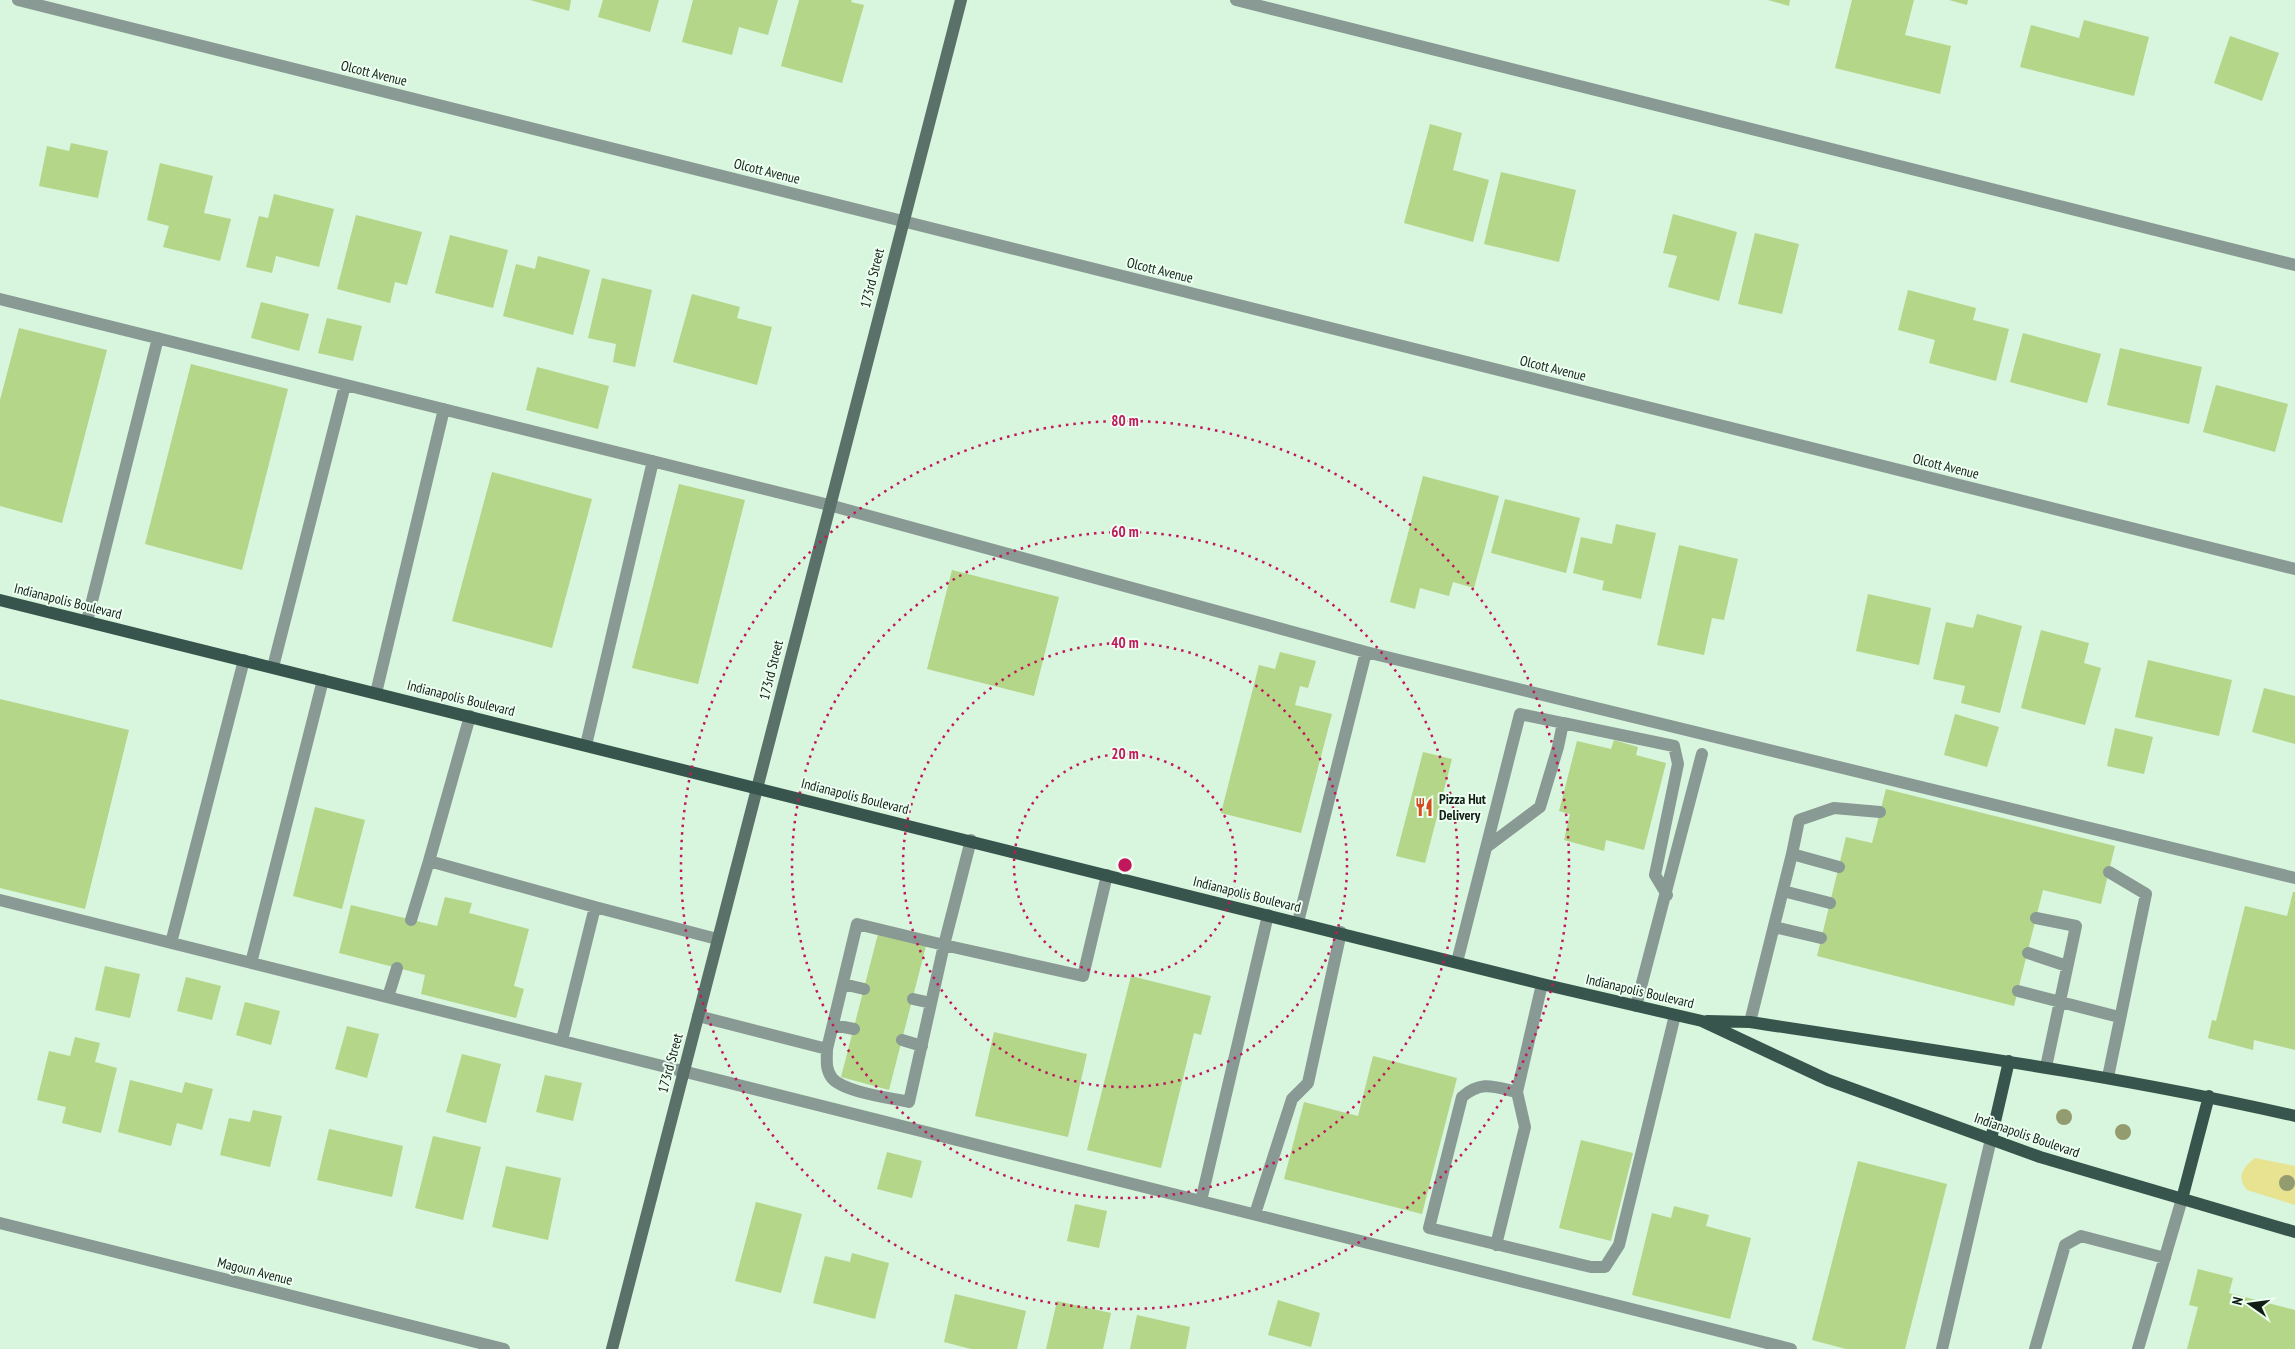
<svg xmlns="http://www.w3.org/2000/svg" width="2295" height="1349" viewBox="0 0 2295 1349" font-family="'PT Sans Narrow',sans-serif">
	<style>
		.green { fill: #e7e390 }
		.building { fill: #b3d689 }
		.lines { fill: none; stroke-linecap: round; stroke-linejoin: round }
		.lane { stroke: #899994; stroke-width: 12 }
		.street { stroke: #899994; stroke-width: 12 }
		.secondary { stroke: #5a716a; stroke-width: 12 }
		.primary { stroke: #38554d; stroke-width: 12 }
		.tree { fill: #929c6e }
		.ring { fill: none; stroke: #c2185b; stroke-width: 2.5; stroke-dasharray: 2.5 5 }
		.labels { text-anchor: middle; stroke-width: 4; stroke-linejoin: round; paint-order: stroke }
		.street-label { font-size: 14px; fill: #121d15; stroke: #edfff1 }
		.poi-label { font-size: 14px; font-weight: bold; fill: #121d15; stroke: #edfff1; text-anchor: start }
		.centre { fill: #c2185b; stroke: #edfff1; stroke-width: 2.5 }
		.ring-label { font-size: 15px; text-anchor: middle; font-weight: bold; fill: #c2185b; stroke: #edfff1; stroke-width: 4; stroke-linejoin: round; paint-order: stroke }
	</style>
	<rect width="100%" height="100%" fill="#d8f5de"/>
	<path class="green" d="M2255,1158L2295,1166V1205L2247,1190C2236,1177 2243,1167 2255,1158Z"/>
	<path class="building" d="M530,0H571L569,11Z
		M603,0H659L650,32L598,17Z
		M693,0H778L768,35L739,27L732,55L682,42Z
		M799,0H852L851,2L864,5L842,83L781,66Z
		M1768,0H1790L1789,6Z
		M1852,0H1914L1905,35L1951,46L1940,94L1835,68Z
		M1949,0H1968L1967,5Z
		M2084,20L2149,37L2134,96L2020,67L2031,25L2079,38Z
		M2230,36L2279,53L2262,101L2214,83Z
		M1430,124L1462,133L1453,170L1489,180L1473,242L1404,223Z
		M71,143L108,151L98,198L39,186L47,146L69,151Z
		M160,163L213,176L204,213L231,219L220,261L163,247L169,226L147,220Z
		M1501,172L1576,190L1559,262L1484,244Z
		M274,194L334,209L319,267L276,256L272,273L246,267L259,216L268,218Z
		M1673,214L1737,232L1719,301L1668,287L1677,256L1663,253Z
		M356,215L422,232L407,285L395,282L390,303L337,289Z
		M1755,233L1799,244L1782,314L1738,304Z
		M450,235L508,250L493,308L435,293Z
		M538,256L590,270L573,335L503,316L516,264L535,269Z
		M602,278L652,290L635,367L613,362L616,344L588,338Z
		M1908,290L1976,308L1973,320L2009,329L1996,381L1929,363L1935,340L1898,330Z
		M692,294L740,307L737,318L772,327L757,385L673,362Z
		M261,302L309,314L299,351L251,338Z
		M327,318L362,326L353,361L318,353Z
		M19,328L107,350L62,523L0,506V400Z
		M2023,333L2101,354L2087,403L2010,382Z
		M2120,348L2202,367L2189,424L2107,405Z
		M191,364L288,389L242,570L145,544Z
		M537,367L609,386L598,429L526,410Z
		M2216,385L2288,404L2275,452L2203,432Z
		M492,472L592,499L552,648L452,621Z
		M1423,476L1499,496L1474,588L1453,582L1449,596L1420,588L1415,609L1390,602Z
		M679,484L745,500L698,684L632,668Z
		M1505,499L1580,518L1566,573L1491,553Z
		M1616,524L1656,533L1641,599L1602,590L1604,581L1573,573L1581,537L1612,544Z
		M1679,545L1738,559L1724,620L1712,618L1704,655L1657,645Z
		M952,570L1059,597L1034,696L927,669Z
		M1868,594L1931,608L1919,665L1856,651Z
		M1977,614L2022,626L2000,713L1961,703L1965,686L1933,679L1946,622L1973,628Z
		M2041,630L2089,643L2084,663L2101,668L2085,725L2021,708Z
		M1280,652L1316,661L1308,688L1300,686L1295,705L1332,714L1301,833L1221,813L1259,665L1275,669Z
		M2148,660L2232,680L2219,736L2135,717Z
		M2264,688L2295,696V744L2252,732Z
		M0,699L129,730L85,909L0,888Z
		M1955,714L1999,727L1987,767L1944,755Z
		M2115,728L2153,737L2144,774L2107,766Z
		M1614,740L1638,747L1636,755L1666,763L1644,850L1606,840L1604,851L1564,840L1570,814L1559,811L1577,741L1611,749Z
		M1423,752L1452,759L1425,863L1396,856Z
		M1886,789L2115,846L2101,904L2043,890L2014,1006L1817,956L1846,837L1872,843Z
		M315,807L365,820L342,909L293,896Z
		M2293,892H2295V1050L2254,1040L2253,1050L2208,1038L2212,1020L2216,1021L2245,906L2287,916Z
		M445,897L472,903L469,913L529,929L514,986L524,989L516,1018L421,994L425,975L339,953L351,905L437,926Z
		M878,934L926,946L889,1090L841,1077Z
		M105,966L140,974L130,1018L95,1010Z
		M1131,976L1211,996L1201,1035L1194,1033L1161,1168L1087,1150Z
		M186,977L221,986L212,1020L177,1011Z
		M245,1002L280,1011L271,1045L236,1035Z
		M347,1026L379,1034L367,1078L335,1069Z
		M994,1032L1087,1054L1068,1137L975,1116Z
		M75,1037L100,1043L95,1062L117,1068L101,1133L62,1123L66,1107L37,1100L49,1051L70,1056Z
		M462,1054L501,1064L486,1123L446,1112Z
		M1373,1056L1457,1078L1422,1214L1284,1179L1304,1102L1358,1116Z
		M545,1075L582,1083L573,1121L536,1112Z
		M130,1080L182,1093L185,1082L213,1089L202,1130L177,1123L171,1146L118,1132Z
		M253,1110L282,1116L270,1167L220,1155L229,1118L250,1122Z
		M329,1129L403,1146L392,1197L317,1180Z
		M433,1136L481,1147L463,1220L415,1208Z
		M1581,1140L1633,1153L1611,1241L1559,1228Z
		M887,1152L922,1161L912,1198L877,1189Z
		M1858,1161L1947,1184L1905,1349H1846L1812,1340Z
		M506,1166L561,1178L548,1240L492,1227Z
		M756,1202L802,1214L781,1293L735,1281Z
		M1075,1204L1107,1211L1099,1248L1067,1241Z
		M1674,1206L1709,1215L1706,1226L1751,1238L1730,1319L1632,1295L1652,1213L1671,1218Z
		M852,1253L889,1263L875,1319L813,1303L825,1256L850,1262Z
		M2198,1269L2233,1278L2229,1293L2295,1310V1349H2187L2198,1307L2189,1305Z
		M955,1294L1026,1311L1017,1349H971L944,1342Z
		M1278,1300L1320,1313L1311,1347L1268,1335Z
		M1057,1301L1111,1313L1103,1349H1046Z
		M1137,1315L1190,1327L1186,1349H1130Z"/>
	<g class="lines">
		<path class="lane" d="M1236,0L2295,265
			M0,299L829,505L1366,652L2295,878
			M87,621L158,338
			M273,667L345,385
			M376,693L444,409
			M470,716L429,861L595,907
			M586,745L653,461
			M1488,846L1540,807L1558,747L1563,723L1674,746L1678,764L1655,875L1667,895
			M1792,854L1799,820L1834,808L1880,812
			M1783,891L1830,903
			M0,900L1791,1349
			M2036,918L2076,926L2046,1067
			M411,920L429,861
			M1298,922L1366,652
			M1774,927L1821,938
			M171,943L244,660
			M2028,953L2067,966
			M1457,962L1520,714L1563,723
			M251,963L323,680
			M843,984L864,989
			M2018,991L2119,1017
			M388,997L397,968
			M913,999L931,1003
			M1636,1006L1702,754
			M698,1016L827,1049L857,924L944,945L971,840
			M1750,1022L1792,854L1839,867
			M833,1025L854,1029
			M562,1040L595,907L717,939
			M902,1040L922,1046
			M827,1049C827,1059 825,1069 832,1078C843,1092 891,1098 909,1102L944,945L1083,976L1107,875
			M2108,1077L2146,894L2109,872
			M1517,1092C1494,1087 1482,1080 1462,1097L1429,1228L1591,1267H1605L1619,1245L1675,1015
			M1201,1201L1268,915
			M1255,1214L1292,1099L1308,1083L1341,932
			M1496,1245L1525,1127L1517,1092L1542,984
			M1942,1349L1991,1139
			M2035,1349L2065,1245L2081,1236L2165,1258
			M2138,1349L2182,1199"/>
		<path class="street" d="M18,0L2295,569
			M0,1223L504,1349"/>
		<path class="secondary" d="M612,1349L961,0"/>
		<path class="primary" d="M0,600L1542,984L1702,1021L1828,1080L2040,1157L2295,1232
			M1707,1021L1750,1022C1932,1050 2115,1075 2295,1116
			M1991,1139L2009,1061
			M2182,1199L2209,1096"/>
	</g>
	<g class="tree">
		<circle cx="2064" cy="1117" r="8"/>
		<circle cx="2123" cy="1132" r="8"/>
		<circle cx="2287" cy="1183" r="8"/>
	</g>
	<g class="ring">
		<circle cx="1125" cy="865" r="111"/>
		<circle cx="1125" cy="865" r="222"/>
		<circle cx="1125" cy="865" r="333"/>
		<circle cx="1125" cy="865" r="444"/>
	</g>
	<defs>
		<g id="restaurant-bare" transform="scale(1.5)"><path d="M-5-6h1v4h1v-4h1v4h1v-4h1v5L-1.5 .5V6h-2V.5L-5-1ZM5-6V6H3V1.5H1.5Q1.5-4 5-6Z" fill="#d34b1f" stroke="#edfff1" stroke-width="2.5" paint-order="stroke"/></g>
	</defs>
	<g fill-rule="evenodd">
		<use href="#restaurant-bare" x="1424" y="807"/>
	</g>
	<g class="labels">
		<g class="street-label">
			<text transform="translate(374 73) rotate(14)" y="5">Olcott Avenue</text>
			<text transform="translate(767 171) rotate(14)" y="5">Olcott Avenue</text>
			<text transform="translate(1160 270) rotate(14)" y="5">Olcott Avenue</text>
			<text transform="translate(872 278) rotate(-76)" y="5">173rd Street</text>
			<text transform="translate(1553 368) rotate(14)" y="5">Olcott Avenue</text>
			<text transform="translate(1946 466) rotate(14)" y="5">Olcott Avenue</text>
			<text transform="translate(68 601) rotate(14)" y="5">Indianapolis Boulevard</text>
			<text transform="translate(771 670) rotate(-76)" y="5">173rd Street</text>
			<text transform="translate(461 698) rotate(14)" y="5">Indianapolis Boulevard</text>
			<text transform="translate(855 796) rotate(14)" y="5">Indianapolis Boulevard</text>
			<text transform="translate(1247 894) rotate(14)" y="5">Indianapolis Boulevard</text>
			<text transform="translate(1640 991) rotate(13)" y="5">Indianapolis Boulevard</text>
			<text transform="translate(670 1063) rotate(-75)" y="5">173rd Street</text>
			<text transform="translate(2027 1135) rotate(19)" y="5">Indianapolis Boulevard</text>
			<text transform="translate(255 1271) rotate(14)" y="5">Magoun Avenue</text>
		</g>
		<g class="poi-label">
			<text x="1439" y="804">Pizza Hut<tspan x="1439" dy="16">Delivery</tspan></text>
		</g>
	</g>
	<circle cx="1125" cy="865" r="8" class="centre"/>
	<g class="ring-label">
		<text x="1125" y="426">80 m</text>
		<text x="1125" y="537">60 m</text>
		<text x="1125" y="648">40 m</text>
		<text x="1125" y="759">20 m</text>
	</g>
	<g transform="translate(2250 1304) rotate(284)" stroke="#edfff1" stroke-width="4" paint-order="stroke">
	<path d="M0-4L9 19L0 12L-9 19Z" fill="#121d15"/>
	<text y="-8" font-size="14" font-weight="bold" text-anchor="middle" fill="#121d15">N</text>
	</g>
</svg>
